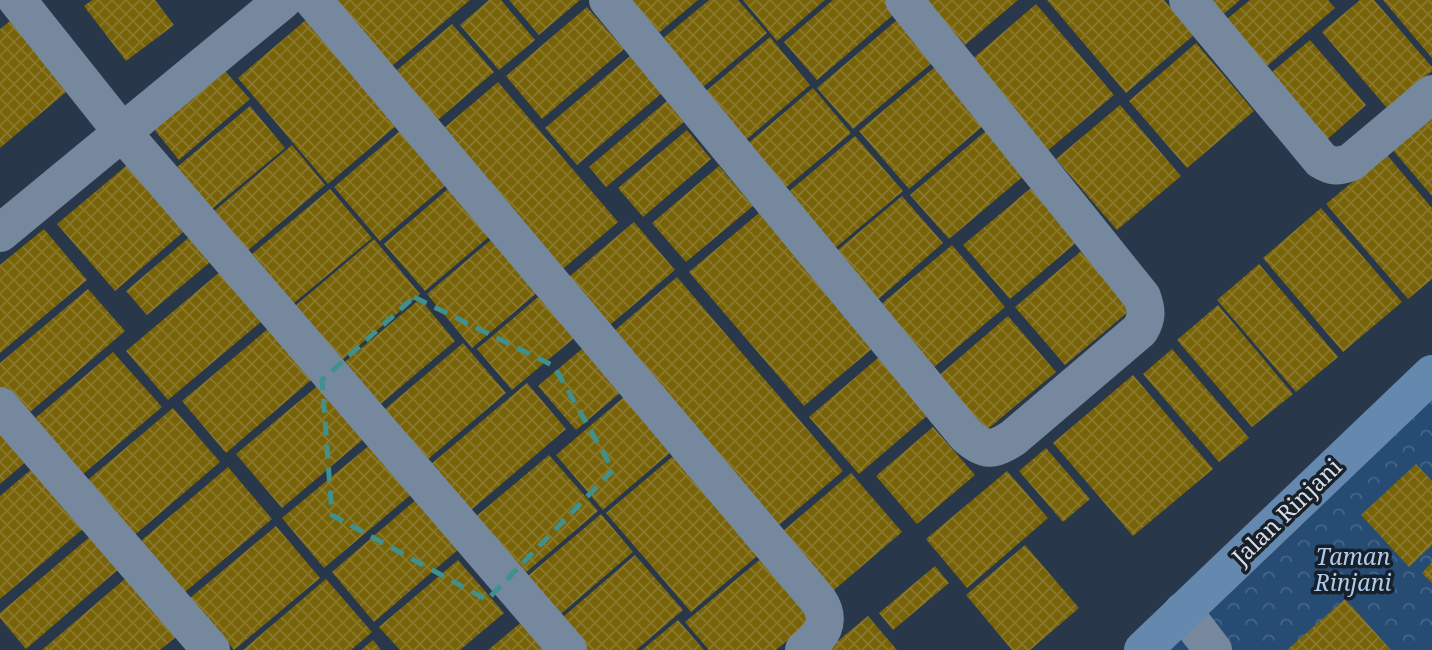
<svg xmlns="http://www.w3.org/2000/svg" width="1432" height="650" viewBox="0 0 1432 650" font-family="'Noto Serif',serif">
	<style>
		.park { fill: url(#park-crowns) }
		.building { fill: url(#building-cross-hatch) }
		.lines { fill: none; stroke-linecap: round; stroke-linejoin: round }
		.street { stroke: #75889d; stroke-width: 38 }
		.secondary { stroke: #6588ae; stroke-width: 38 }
		.marked { fill: none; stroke: #40908d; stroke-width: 5; stroke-dasharray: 14 9; stroke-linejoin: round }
		.labels { text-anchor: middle; stroke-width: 7; stroke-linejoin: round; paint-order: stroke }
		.street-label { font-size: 23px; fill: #d4deea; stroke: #181f27 }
		.park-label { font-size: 23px; font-style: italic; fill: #abccf0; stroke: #181f27 }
	</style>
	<defs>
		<pattern id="park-crowns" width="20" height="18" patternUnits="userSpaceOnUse" patternTransform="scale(1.75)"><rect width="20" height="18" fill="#264c73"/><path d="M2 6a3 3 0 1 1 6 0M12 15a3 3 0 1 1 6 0" fill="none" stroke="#456587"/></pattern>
		<pattern id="building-cross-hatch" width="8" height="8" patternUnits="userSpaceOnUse" patternTransform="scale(1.75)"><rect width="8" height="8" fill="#786309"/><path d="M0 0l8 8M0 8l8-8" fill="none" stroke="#8a792d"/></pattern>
	</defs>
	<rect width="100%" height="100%" fill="#28384a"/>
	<path class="park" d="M1432,386V650H1156Z"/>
	<path class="building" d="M92,0H155L174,25L126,61L84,6Z
		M325,0H470L386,71Z
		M489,0H501L535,40L499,70L460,25Z
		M509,0H580L539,35Z
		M624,0H698L655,36Z
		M709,0H738L767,33L696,93L655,45Z
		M743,0H825L777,41Z
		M833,0H892L900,9L817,80L784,42Z
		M926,0H1018L965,45Z
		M1047,0H1164L1194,35L1126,93Z
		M1201,0H1240L1218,19Z
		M1250,0H1328L1335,8L1260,72L1220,25Z
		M1360,0H1374L1432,67V71L1387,108L1322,32Z
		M1383,0H1432V58Z
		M1036,4L1114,95L1046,152L969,62Z
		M587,7L624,49L542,119L506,76Z
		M20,13L79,81L0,148V29Z
		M314,13L404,119L328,184L238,78Z
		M904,14L940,56L853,129L817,88Z
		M452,24L494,72L433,124L391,75Z
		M770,37L810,85L739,146L698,98Z
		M1310,40L1366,105L1323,143L1266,77Z
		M1196,43L1254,111L1187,168L1129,101Z
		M630,56L662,93L577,165L545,128Z
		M942,61L991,119L909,189L859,131Z
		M223,69L250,99L179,160L153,128Z
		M498,82L618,222L557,274L437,134Z
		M813,88L851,133L777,195L739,151Z
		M668,100L685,121L606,187L589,167Z
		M1120,105L1181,176L1117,230L1056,159Z
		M250,106L285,148L207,213L171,172Z
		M1432,115V196L1392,149Z
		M408,124L454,178L380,241L334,187Z
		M687,130L711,159L643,217L618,188Z
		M987,130L1026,174L949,239L910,195Z
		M855,136L903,191L828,254L780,199Z
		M292,145L325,185L240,257L206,218Z
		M1386,154L1432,208V279L1408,299L1326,204Z
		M132,161L189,227L115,291L57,224Z
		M719,166L753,206L686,262L652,223Z
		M456,182L497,230L425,291L384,244Z
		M1031,188L1078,241L1010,299L963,245Z
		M330,189L372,238L288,308L246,259Z
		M902,196L943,243L875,302L833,254Z
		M1321,208L1402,302L1343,352L1263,258Z
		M759,213L873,348L804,406L689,272Z
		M634,222L675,270L604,330L563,282Z
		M44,229L87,280L0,353V265Z
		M499,233L545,286L472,348L427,294Z
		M193,234L215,258L147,315L126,291Z
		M374,239L420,294L335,366L288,312Z
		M952,245L1005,307L934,367L880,305Z
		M1085,248L1134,307L1065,365L1015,307Z
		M1259,264L1338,357L1296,392L1217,300Z
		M227,266L268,316L168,400L126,351Z
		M677,277L843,471L773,530L607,337Z
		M88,289L125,331L23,418L0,391V363Z
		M544,292L579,334L512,390L477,349Z
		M420,299L455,341L377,407L341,365Z
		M1218,305L1293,394L1252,427L1177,340Z
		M1008,316L1056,372L983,433L936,378Z
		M275,323L318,374L226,453L182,401Z
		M463,343L506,393L420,466L377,416Z
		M589,343L627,387L576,430L538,386Z
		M1172,349L1249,438L1219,462L1143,374Z
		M113,352L162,407L75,481L27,425Z
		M879,357L928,415L859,474L809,417Z
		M1133,375L1213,469L1133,536L1053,443Z
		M321,383L367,436L282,508L236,454Z
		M527,383L566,429L464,516L424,470Z
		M631,391L678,446L603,510L556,455Z
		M173,408L220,462L130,539L83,484Z
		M933,427L975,475L917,524L876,476Z
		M0,429L27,461L0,484Z
		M371,444L413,493L324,568L282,518Z
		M1046,448L1090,499L1063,522L1019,471Z
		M678,452L763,551L691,612L606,513Z
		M549,455L598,511L517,580L468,523Z
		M1416,464L1432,481V545L1409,567L1361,515Z
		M228,467L272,519L179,597L135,546Z
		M33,468L84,528L0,599V496Z
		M1007,471L1048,518L967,588L926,539Z
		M851,473L902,532L827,596L776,537Z
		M419,497L461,547L374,622L332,572Z
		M601,514L633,552L556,618L523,580Z
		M276,526L320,578L234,650L190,598Z
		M92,535L120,568L26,649L0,618V613Z
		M1025,545L1079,608L1030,650H1012L966,595Z
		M635,555L683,610L636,650H578L556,623Z
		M763,557L815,617L776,650H709L685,622Z
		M458,560L504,613L460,650H400L379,627Z
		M1432,562V583L1422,573Z
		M935,566L949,583L893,630L879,613Z
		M126,578L176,637L160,650H42Z
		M326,579L372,632L351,650H243Z
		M1345,599L1391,650H1287Z
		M530,615L560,650H488Z
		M868,616L897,650H827Z
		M678,620L704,650H642Z
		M373,640L381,650H361Z"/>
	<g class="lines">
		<path class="street" d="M17,0L122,132L568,650
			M313,0L818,600C833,622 821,636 804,650
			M608,0L966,435C985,452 993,451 1013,438L1140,330C1147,318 1147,311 1142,297L904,0
			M1188,0L1321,160C1332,167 1338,167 1351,162L1432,94
			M0,233L283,0
			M0,406L211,650
			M1183,611L1213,650"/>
		<path class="secondary" d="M1143,650L1432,374"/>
	</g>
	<path class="marked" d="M414,297L554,366L613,470L487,600L332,515L322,380Z"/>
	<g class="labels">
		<g class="street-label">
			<text transform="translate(1287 512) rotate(-44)" y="8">Jalan Rinjani</text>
		</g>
		<g class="park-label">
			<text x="1353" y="565">Taman<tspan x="1353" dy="26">Rinjani</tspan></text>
		</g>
	</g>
</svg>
